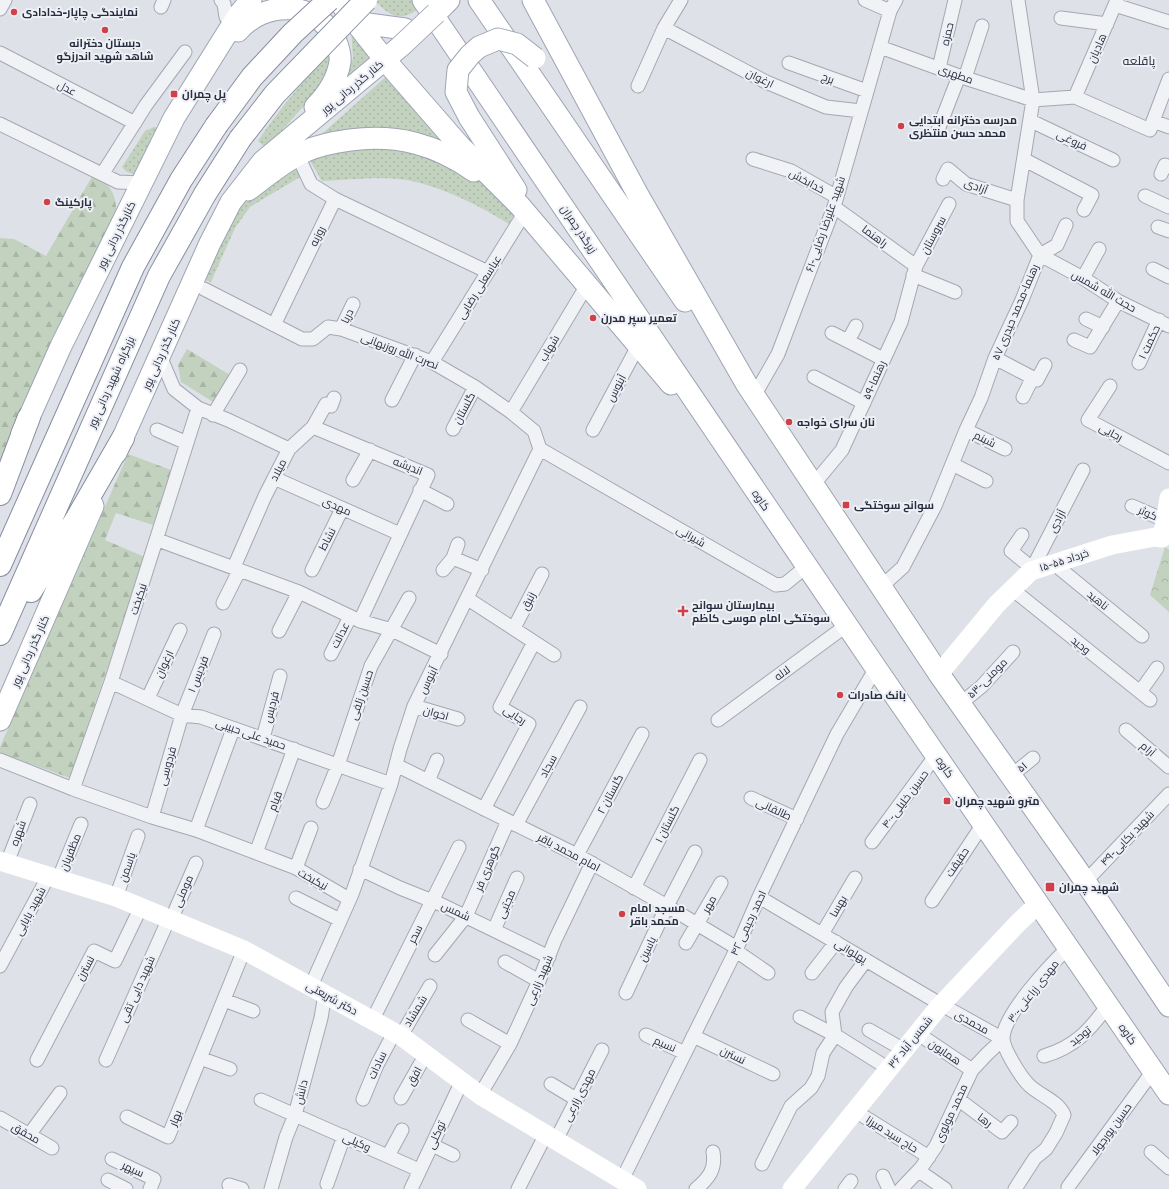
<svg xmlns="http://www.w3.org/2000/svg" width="1169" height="1189" viewBox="0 0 1169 1189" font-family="'Golos Text',Cairo,sans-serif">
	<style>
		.grass { fill: url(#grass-dots) }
		.forest { fill: url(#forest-firs) }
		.park { fill: url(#park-crowns) }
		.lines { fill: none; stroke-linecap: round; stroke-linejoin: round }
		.street-casing { stroke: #a3a8b2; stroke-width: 15 }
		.primary-casing { stroke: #9da4b4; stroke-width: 23 }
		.highway-casing { stroke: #858d9f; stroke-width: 24 }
		.street { stroke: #f1f2f6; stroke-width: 13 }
		.secondary { stroke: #fff; stroke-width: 19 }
		.primary { stroke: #fff; stroke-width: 21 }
		.highway { stroke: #fff; stroke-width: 22 }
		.primary-bridge-casing { stroke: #9da4b4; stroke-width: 23; stroke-linecap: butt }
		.highway-bridge-casing { stroke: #858d9f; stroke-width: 24; stroke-linecap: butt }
		.primary-bridge { stroke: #fff; stroke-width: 21 }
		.highway-bridge { stroke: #fff; stroke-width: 22 }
		.poi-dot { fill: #d04049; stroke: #eef0f6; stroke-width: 1.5 }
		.labels { text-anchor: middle; stroke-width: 4; stroke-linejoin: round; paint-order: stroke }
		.poi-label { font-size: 11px; font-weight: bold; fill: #272e3f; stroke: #eef0f6; text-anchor: start }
		.street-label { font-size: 11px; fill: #272e3f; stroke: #eef0f6 }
		.neighbourhood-label { font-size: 12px; fill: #191f30; stroke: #eef0f6 }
	</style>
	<defs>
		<pattern id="grass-dots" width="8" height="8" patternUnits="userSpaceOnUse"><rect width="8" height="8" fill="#c2d2bf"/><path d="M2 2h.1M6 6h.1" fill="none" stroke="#a7b5a5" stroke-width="1.8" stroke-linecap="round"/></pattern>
		<pattern id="forest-firs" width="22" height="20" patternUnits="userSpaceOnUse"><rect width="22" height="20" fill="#c2d2bf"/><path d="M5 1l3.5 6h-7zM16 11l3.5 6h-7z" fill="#a7b5a5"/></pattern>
		<pattern id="park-crowns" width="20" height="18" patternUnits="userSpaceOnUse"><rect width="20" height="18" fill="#c2d2bf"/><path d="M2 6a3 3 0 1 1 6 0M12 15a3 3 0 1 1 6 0" fill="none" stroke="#a7b5a5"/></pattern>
	</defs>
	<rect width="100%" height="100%" fill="#dee1e8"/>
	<path class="grass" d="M378,0H415L421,7C402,22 392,18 376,2Z
		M351,27L375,55L328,100L353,59Z
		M334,49L329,78L266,148L258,141C280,108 306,77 334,49Z
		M389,74L456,147L423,134L399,130L314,141Z
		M154,127L162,128L139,176L127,172L122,167L145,131Z
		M380,146C393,147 407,148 420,151C455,159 489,188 516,211L509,224C478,205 443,187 407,180C384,176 346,180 322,181L309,159L342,149Z
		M290,167L299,170L300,177L250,207L235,228L211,282L204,280L235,214L250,197Z"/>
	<path class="forest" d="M93,175C113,186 115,193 117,215L0,468V238L14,239L46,256Z
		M187,349L230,375L213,402L181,382L178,365Z
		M128,454L171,470L153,525L116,513L105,540L145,557L70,778L0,753V747Z"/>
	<path class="park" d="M1165,547L1169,550V612L1150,595Z"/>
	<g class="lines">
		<g class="street-casing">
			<path id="street" d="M221,0L224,4L226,17
				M865,0L890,11
				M1115,5L1169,22
				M161,7L164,0
				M0,9L5,0
				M1061,18L1107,24
				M664,28L766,82L826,107L861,111
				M880,47L965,78L1033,100L1075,97L1150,130L1153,121L1169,127
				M0,53L135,123
				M789,63L867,91
				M939,68L955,0
				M965,78L982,26
				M638,86L664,28L681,0
				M1075,97L1117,0
				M1031,121L1113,160
				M1153,121L1169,79
				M0,124L118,182L142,183
				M938,130L959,76
				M753,159L791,171L837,197
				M1025,160L1092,195L1084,210
				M103,173L146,105L185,52
				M1161,174L1165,165L1169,167
				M943,179L948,169L966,184L1017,200
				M1145,196L1169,207
				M335,199L488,272
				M834,207L916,266
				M1158,227L1169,231
				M1040,255L1083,278L1118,301L1169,326
				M1040,255L1057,245L1066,225
				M1153,269L1169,277
				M913,275L955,292
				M1083,278L1099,249
				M204,289L302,339H313L328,327L341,329L432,362L475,387L511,412L534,431L540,449L776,585L785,584L807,566
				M1086,319L1103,327
				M274,325L335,199L311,184L298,156
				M341,329L353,304
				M832,333L883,359
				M1074,340L1090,347L1118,301
				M848,341L856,326
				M160,356L174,389L198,408L228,420L289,449L265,496L234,567L238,573L223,603
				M995,358L1037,380L1045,365
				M432,362L525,212
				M1139,363L1159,320
				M814,377L864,403
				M1110,386L1088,420L1169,463
				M754,396L778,354L834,207L890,11L896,0
				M1023,397L1032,379
				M392,400L415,355
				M511,412L587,285
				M213,415L240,370
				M313,427L326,404L331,406L334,398
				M453,429L475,387
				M157,430L187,443
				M593,430L638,346
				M966,430L1005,449
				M289,449L313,427L428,475L360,621
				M952,464L986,481
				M274,478L400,534
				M353,480L370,450
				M813,485L842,450L901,322L916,266L949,204
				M420,490L447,504
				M1132,506L1164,520
				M1022,535L1011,551L1032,568
				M158,540L299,592L360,621L392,630L441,654
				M453,558L482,570
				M1053,563L1142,636
				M312,570L342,509
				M443,570L453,558L458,544
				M1031,571L1083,470
				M881,587L903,567L935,506L966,430L981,398L995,358L1022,300L1040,255L1017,221V200L1033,100L1018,0
				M1012,589L1150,700
				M468,599L554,655
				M514,628L542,574
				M279,631L299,592
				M331,654L350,617
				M111,682L182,715L201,717L391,784
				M1140,692L1157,668
				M148,698L180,630
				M960,704L982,686L1013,652
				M414,706L458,719
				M718,720L847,625
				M1126,730L1169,767
				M263,738L280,676
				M0,760L73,789L152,817L196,830L296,868L349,899
				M396,765L577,855L667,906L737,948L739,953L768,973
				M1011,776L1033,758
				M428,781L437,760
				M73,789L111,682L198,408
				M751,798L797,819
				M323,802L338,765L371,666L409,598
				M484,809L529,724L500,707L534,642
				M152,817L182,715L214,634
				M516,825L580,707
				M196,830L233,729
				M872,842L936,755
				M256,853L294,749
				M577,855L642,734
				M7,863L30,804
				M296,868L311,828
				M360,869L400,888L440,904L549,957
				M58,880L81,824
				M1085,882L1169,794
				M634,888L700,760
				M116,897L138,836
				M759,897L942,1005L1003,1039L987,1054L972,1070L936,1146L921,1168L901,1189
				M296,898L340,920
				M932,901L983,824
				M494,930L517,878
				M822,934L855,878
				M686,943L721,883
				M435,955L466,916L508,821
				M505,962L539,981
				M0,966L48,877
				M812,973L836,942
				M311,986L352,894L391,784L400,749L414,706L540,449
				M626,993L667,906L695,852
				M224,1000L253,1011
				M800,1017L835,1035L889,1069
				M468,1020L510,1044
				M372,1021L459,847
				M869,1030L904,1050
				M917,1033L972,1070
				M646,1035L685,1053
				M401,1036L430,986
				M693,1036L773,1074
				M1044,1056C1075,1047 1090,1030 1108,1005
				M200,1058L230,1069
				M37,1060L94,951L115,961L141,907
				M106,1060L166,925L171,920L196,863
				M551,1084L576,1099
				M480,1095L510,1044L539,981L555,940L592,863
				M401,1098L426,1054
				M363,1099L377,1065L394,1033
				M958,1099L1002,1132L1011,1122
				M261,1100L419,1170
				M855,1111L929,1157
				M127,1117L168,1137L244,950
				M0,1118L52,1148
				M29,1135L60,1093
				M556,1140L602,1050
				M432,1145L453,1155
				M1151,1152L1169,1168
				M388,1156L402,1130
				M112,1159L154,1179L150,1189
				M762,1164L791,1106L811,1088L818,1076L823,1053L835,1035L832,1012L846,987L866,960
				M919,1171L945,1189
				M883,1176L889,1189
				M108,1180L126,1189
				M622,1180L737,948L759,897L837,734L876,668
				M327,1184L344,1136
				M229,1185L242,1189
				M1068,1187L1153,1071
				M271,1189L286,1137L295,1115L321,1018L325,994
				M411,1189L462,1081
				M518,1189L546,1134
				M696,1189C709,1178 716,1169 713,1152
				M845,1189L851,1181
				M1015,1189L1035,1158L1046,1149L1056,1133L1064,1115C1058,1101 1041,1096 1030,1086C1022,1079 1003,1049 1003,1038C1004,1014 1050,965 1068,948"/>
		</g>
		<g class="primary-casing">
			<path id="primary" d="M338,0L385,60L459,145L520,206L671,384
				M423,0L876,668L1169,1094
				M479,0L685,301
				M533,0L638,195L747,385L939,674L1076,868L1169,1006
				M436,13L449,0
				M349,14L368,24L405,29
				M238,31C265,0 316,0 335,39C338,46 341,54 340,62C337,80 327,95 315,107
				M469,117L516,190
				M248,190C266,177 285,160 306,151C319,145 335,142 350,140C397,134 435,144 474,171
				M22,433L61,346L174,118L239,14L251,0
				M116,453L210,243L231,202L263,161L401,46
				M0,720L93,506"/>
		</g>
		<g class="highway-casing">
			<path id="highway" d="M0,494L29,417
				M0,565L133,267L181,180L216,126
				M31,591L77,518L123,438
				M0,634L159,276L205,194L240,139"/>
		</g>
		<use href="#street" class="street"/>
		<path class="secondary" d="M939,674L997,604L1031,571L1112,545L1155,537L1162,538L1169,498
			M0,861L116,897L244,950L401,1036L480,1095L637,1189
			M792,1189L938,1008L1018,923L1038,904"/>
		<use href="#primary" class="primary"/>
		<use href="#highway" class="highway"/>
		<g class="primary-bridge-casing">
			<path id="primary-bridge" d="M401,46L436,13
				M469,117L456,92L458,70L470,55L479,47L498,39L517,44L535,58"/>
		</g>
		<g class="highway-bridge-casing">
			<path id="highway-bridge" d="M216,126L252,77L293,33L329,0
				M240,139L275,94L366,0"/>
		</g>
		<use href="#primary-bridge" class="primary-bridge"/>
		<use href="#highway-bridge" class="highway-bridge"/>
	</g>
	<g class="poi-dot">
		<circle cx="14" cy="12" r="4"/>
		<circle cx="105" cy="30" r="4"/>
		<rect x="170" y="90" width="8" height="8" rx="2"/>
		<circle cx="901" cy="126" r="4"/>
		<circle cx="47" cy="202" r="4"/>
		<circle cx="593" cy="318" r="4"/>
		<circle cx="789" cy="422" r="4"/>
		<rect x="842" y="501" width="8" height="8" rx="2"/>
		<path d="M681 605h4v4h4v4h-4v4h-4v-4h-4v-4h4z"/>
		<circle cx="840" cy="695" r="4"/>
		<rect x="943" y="797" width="8" height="8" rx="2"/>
		<rect x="1045" y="882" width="10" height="10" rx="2"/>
		<circle cx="622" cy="914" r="4"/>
	</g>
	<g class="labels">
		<g class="poi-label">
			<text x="22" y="16">نمایندگی چاپار-خدادادی</text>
			<text x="105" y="47" text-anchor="middle">دبستان دخترانه<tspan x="105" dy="13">شاهد شهید اندرزگو</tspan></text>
			<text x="182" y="98">پل چمران</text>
			<text x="909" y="124">مدرسه دخترانه ابتدایی<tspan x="909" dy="13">محمد حسن منتظری</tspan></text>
			<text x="55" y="206">پارکینگ</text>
			<text x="601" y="322">تعمیر سپر مدرن</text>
			<text x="797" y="426">نان سرای خواجه</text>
			<text x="854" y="509">سوانح سوختگی</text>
			<text x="692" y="609">بیمارستان سوانح<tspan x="692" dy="13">سوختگی امام موسی کاظم</tspan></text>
			<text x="848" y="699">بانک صادرات</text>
			<text x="955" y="805">مترو شهید چمران</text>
			<text x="1059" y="891">شهید چمران</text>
			<text x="630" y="912">مسجد امام<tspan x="630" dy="13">محمد باقر</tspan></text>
		</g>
		<g class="street-label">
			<text transform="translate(947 34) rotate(-77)" y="4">حمزه</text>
			<text transform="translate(1097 48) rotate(-66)" y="4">هادیان</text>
			<text transform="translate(956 74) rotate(20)" y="4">مطهری</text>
			<text transform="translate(760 78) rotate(26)" y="4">ارغوان</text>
			<text transform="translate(828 78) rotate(20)" y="4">برج</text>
			<text transform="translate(352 87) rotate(-40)" y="4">کنار گذر ردانی پور</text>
			<text transform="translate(67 88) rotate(28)" y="4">عدل</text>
			<text transform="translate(1072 140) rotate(25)" y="4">فروغی</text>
			<text transform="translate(807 181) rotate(29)" y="4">خدابخش</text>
			<text transform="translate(976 186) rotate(22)" y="4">آزادی</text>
			<text transform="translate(825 224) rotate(-71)" y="4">۶۱-شهید علیرضا رضایی</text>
			<text transform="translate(579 229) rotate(56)" y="4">زیرگذر چمران</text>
			<text transform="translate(116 235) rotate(-64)" y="4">کنارگذر ردانی پور</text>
			<text transform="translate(933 235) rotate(-62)" y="4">سروستان</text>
			<text transform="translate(317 236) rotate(-64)" y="4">روزبه</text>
			<text transform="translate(875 236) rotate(36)" y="4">راهنما</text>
			<text transform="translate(479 287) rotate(-58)" y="4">عباسعلی رضایی</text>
			<text transform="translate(1104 291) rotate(30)" y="4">حجت الله شمس</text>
			<text transform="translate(1015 312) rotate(-67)" y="4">۵۷ رهنما-محمد حیدری</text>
			<text transform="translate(347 316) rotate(-65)" y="4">دریا</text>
			<text transform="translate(1149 342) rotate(-65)" y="4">حکمت ۱</text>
			<text transform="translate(549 348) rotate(-59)" y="4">شهاب</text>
			<text transform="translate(400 351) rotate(21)" y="4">نصرت الله روزبهانی</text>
			<text transform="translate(161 354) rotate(-66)" y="4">کنار گذر ردانی پور</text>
			<text transform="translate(874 380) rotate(-66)" y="4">۵۹-رهنما</text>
			<text transform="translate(111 382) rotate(-66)" y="4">بزرگراه شهید ردانی پور</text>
			<text transform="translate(616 388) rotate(-62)" y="4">آبنوس</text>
			<text transform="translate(464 408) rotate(-62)" y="4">گلستان</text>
			<text transform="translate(1111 432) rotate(28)" y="4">رجایی</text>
			<text transform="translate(985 439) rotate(27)" y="4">شبنم</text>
			<text transform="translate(408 466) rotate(22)" y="4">اندیشه</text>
			<text transform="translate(278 470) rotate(-63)" y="4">میلاد</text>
			<text transform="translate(761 500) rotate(56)" y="4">کاوه</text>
			<text transform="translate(337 506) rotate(24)" y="4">مهدی</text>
			<text transform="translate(1148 513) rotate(24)" y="4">کوثر</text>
			<text transform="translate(1057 521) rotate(-63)" y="4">آزادی</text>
			<text transform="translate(691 536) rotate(30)" y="4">شیرانی</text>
			<text transform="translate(327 539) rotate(-63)" y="4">نشاط</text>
			<text transform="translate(1064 560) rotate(-18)" y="4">۱۵-۵۵ خرداد</text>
			<text transform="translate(138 599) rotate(-72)" y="4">نیکبخت</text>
			<text transform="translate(1098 600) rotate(39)" y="4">ناهید</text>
			<text transform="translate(528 601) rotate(-63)" y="4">زنبق</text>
			<text transform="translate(340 635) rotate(-63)" y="4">عدالت</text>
			<text transform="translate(1081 645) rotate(39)" y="4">وحید</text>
			<text transform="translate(30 651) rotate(-66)" y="4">کنار گذر ردانی پور</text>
			<text transform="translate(164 664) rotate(-65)" y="4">ارغوان</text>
			<text transform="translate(782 673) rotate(-36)" y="4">لاله</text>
			<text transform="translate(198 674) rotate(-68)" y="4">فردیس ۱</text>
			<text transform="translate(987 678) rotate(-45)" y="4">۵۳-مومنی</text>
			<text transform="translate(428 680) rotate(-63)" y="4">آبنوس</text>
			<text transform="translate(361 695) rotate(-71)" y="4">حسین زلفی</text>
			<text transform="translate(271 707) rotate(-75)" y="4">فردیس</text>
			<text transform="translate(436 713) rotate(16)" y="4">اخوان</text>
			<text transform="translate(515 715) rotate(33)" y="4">رجایی</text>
			<text transform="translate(251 734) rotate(19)" y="4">حمید علی حبیبی</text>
			<text transform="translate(1148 749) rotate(41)" y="4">آرام</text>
			<text transform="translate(167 766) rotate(-74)" y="4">فردوسی</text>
			<text transform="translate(548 766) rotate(-62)" y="4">سجاد</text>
			<text transform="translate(945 767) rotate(56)" y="4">کاوه</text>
			<text transform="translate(1022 767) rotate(-41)" y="4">۵۱</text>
			<text transform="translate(610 794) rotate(-62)" y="4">گلستان ۲</text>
			<text transform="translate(905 799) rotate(-53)" y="4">۴۰-حسین خلیلی</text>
			<text transform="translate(275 801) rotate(-69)" y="4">قیام</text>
			<text transform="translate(774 809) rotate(25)" y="4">طالقانی</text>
			<text transform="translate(667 824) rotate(-63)" y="4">گلستان ۱</text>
			<text transform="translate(18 833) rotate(-70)" y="4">شهره</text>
			<text transform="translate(1127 838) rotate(-46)" y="4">۴۹-شهید بکایی</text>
			<text transform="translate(70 852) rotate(-68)" y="4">مظفریان</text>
			<text transform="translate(569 852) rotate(28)" y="4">امام محمد باقر</text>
			<text transform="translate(957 862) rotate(-56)" y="4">حقیقت</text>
			<text transform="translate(127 867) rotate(-71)" y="4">یاسمن</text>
			<text transform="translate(487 868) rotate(-67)" y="4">گوهری فر</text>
			<text transform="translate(313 879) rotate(30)" y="4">نیکبخت</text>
			<text transform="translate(183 891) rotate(-66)" y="4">مومنی</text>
			<text transform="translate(506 904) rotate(-66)" y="4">مجتبی</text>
			<text transform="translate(709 904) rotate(-60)" y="4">مهر</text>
			<text transform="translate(838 906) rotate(-60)" y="4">بهسا</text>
			<text transform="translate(30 911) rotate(-62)" y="4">شهید بابایی</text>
			<text transform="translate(456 911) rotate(25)" y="4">شمس</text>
			<text transform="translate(748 923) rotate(-65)" y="4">۴۲ احمد رحیمی</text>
			<text transform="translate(415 934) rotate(-64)" y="4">سحر</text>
			<text transform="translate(647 949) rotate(-65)" y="4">یاسین</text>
			<text transform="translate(851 951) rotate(31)" y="4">پهلوانی</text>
			<text transform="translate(85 968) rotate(-62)" y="4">نسترن</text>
			<text transform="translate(539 980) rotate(-67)" y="4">شهید زارعی</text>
			<text transform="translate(137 989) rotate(-66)" y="4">شهید دایی تقی</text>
			<text transform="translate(1033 991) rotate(-52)" y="4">۳۰-مهدی زراعتی</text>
			<text transform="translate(332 998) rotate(29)" y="4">دکتر شریعتی</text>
			<text transform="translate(415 1011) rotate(-59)" y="4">شمشاد</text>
			<text transform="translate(972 1022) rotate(29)" y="4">محمدی</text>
			<text transform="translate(1128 1034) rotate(55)" y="4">کاوه</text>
			<text transform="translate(1080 1036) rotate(-39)" y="4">توحید</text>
			<text transform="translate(910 1042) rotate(-51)" y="4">شمس آباد ۳۶</text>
			<text transform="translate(665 1044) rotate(24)" y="4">نسیم</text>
			<text transform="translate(945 1052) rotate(34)" y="4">همایون</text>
			<text transform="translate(733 1055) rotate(26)" y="4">نسترن</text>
			<text transform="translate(377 1065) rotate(-65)" y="4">سادات</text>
			<text transform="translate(414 1076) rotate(-61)" y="4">افق</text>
			<text transform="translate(301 1092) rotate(-76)" y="4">دانش</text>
			<text transform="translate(579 1095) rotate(-63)" y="4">مهدی زارعی</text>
			<text transform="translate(951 1113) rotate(-65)" y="4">محمد مولوی</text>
			<text transform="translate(175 1118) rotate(-68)" y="4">بهار</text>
			<text transform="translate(985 1120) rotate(37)" y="4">رها</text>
			<text transform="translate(1111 1129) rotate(-54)" y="4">حسین پورجولا</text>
			<text transform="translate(26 1133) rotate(30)" y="4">محقق</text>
			<text transform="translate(892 1134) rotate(32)" y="4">حاج سید میرزا</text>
			<text transform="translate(436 1135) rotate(-65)" y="4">توکلی</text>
			<text transform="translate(357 1142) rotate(24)" y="4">وکیلی</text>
			<text transform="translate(133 1169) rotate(25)" y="4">سپهر</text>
		</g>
		<g class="neighbourhood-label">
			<text x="1139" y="65">پاقلعه</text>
		</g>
	</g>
</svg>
